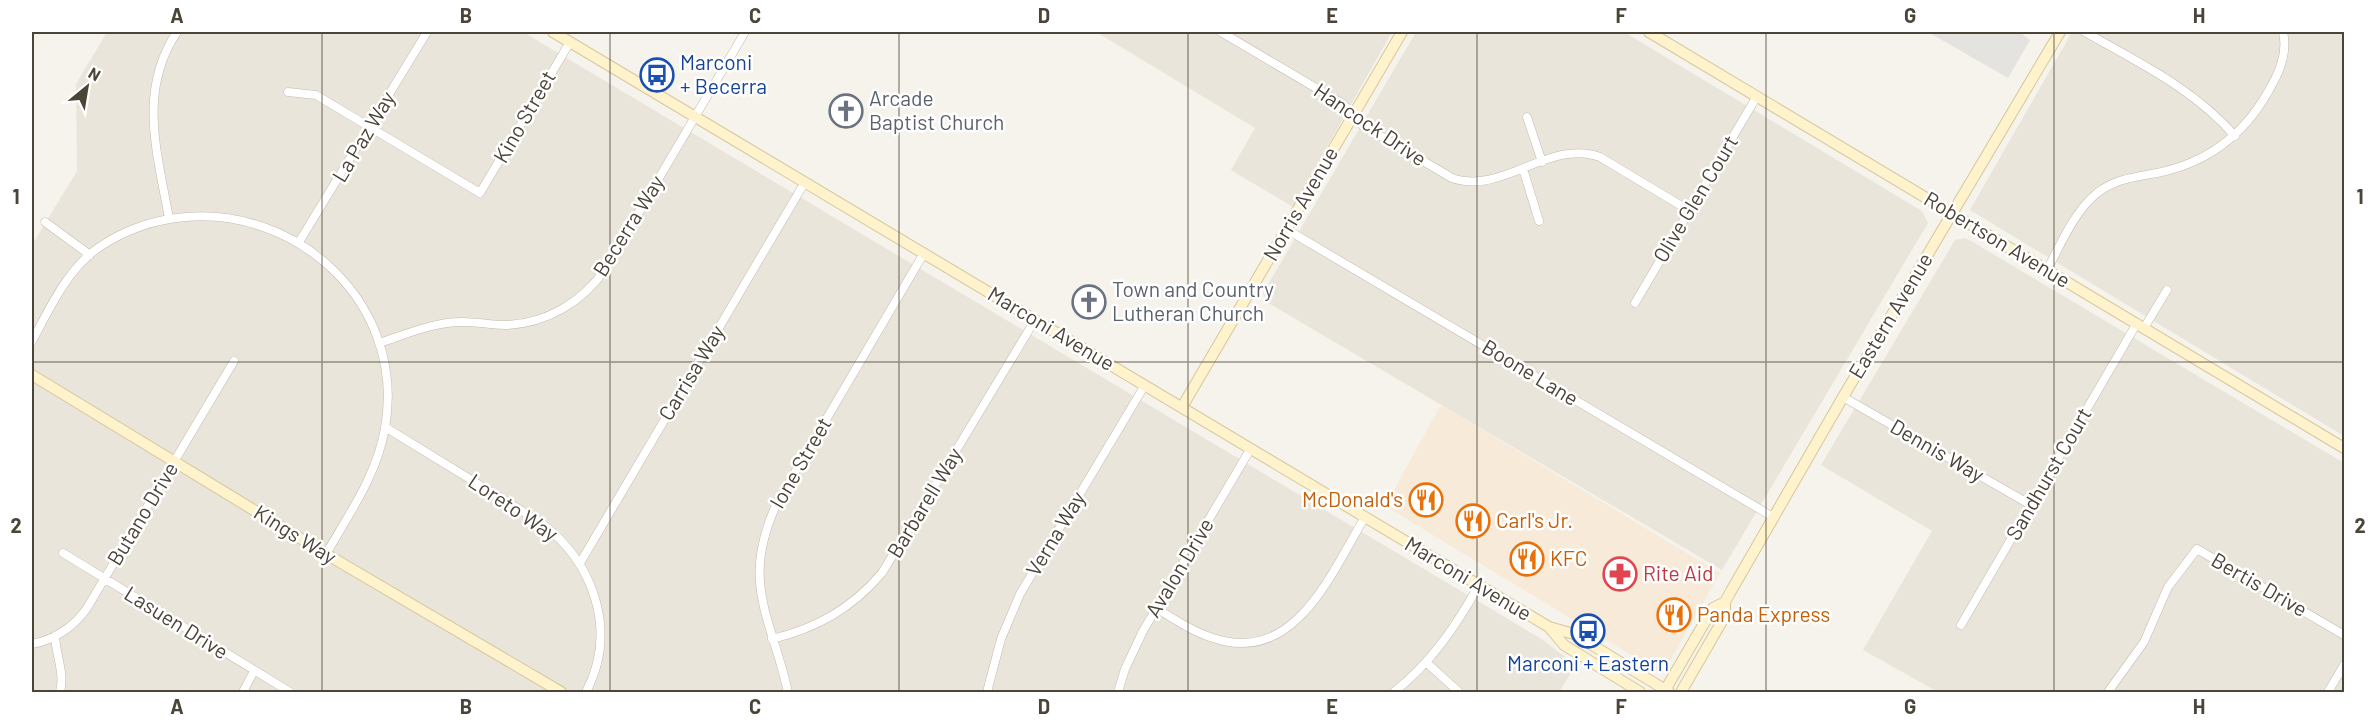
<svg xmlns="http://www.w3.org/2000/svg" width="2376" height="724" viewBox="0 0 2376 724" font-family="Barlow,sans-serif">
	<style>
		.residential { fill: #eae5da }
		.commercial { fill: #f7ead8 }
		.parking { fill: #e5e3e0 }
		.lines { fill: none; stroke-linecap: round; stroke-linejoin: round }
		.street-casing { stroke: #c2bbae; stroke-width: 9 }
		.secondary-casing { stroke: #d6c79b; stroke-width: 12 }
		.street { stroke: #fff; stroke-width: 8 }
		.secondary { stroke: #fff3cd; stroke-width: 10 }
		.grid { fill: none; stroke: #4b4439; stroke-width: 1.5; stroke-opacity: 0.55 }
		.labels { text-anchor: middle; stroke-width: 5; stroke-linejoin: round; paint-order: stroke }
		.transit-label { font-size: 21px; fill: #164399; stroke: #fff; text-anchor: start }
		.worship-label { font-size: 21px; fill: #5b616d; stroke: #fff; text-anchor: start }
		.street-label { font-size: 21px; fill: #4b4439; stroke: #fff }
		.food-label { font-size: 21px; fill: #c56008; stroke: #fff; text-anchor: start }
		.health-label { font-size: 21px; fill: #be3a42; stroke: #fff; text-anchor: start }
		.neatline { fill: none; stroke: #4b4439; stroke-width: 2 }
		.grid-label { font-size: 20px; text-anchor: middle; font-weight: bold; fill: #4b4439 }
	</style>
	<rect width="100%" height="100%" fill="#f6f3ec"/>
	<path class="residential" d="M107,32H523L1543,640L1576,665L1559,692H32V245L77,171L76,84Z
		M1096,32H1392L1293,207L1231,170L1255,128Z
		M1416,32H1624L1922,211L1928,223L1722,570L1263,300L1265,297L1263,293Z
		M2072,32H2344V436L1970,210Z
		M1966,238L2344,463V692H1938L1863,650L1932,531L1821,465L1955,240Z"/>
	<path class="commercial" d="M1443,406L1720,573L1666,668L1656,670L1385,506L1439,408Z"/>
	<path class="parking" d="M1928,32H2023L2022,34L2030,40L2008,78Z"/>
	<g class="lines">
		<g class="street-casing">
			<path id="street" d="M1221,32L1343,104L1362,125L1452,178C1502,196 1549,138 1600,157L1690,211
				M2085,32C2139,63 2193,88 2235,136
				M288,92L316,95L480,193L570,42
				M1527,117L1542,162
				M1523,169L1539,221
				M169,219C158,155 137,91 177,32
				M45,222L90,255
				M1286,229L1773,517
				M299,242L427,32
				M2047,270C2061,244 2074,212 2097,193C2115,179 2135,177 2157,173C2207,163 2243,136 2268,92C2279,73 2288,54 2283,32
				M1635,303L1757,96
				M2144,328L2167,290
				M32,341C48,312 63,278 89,255C113,235 145,222 176,218C296,202 407,304 385,428C377,475 349,514 326,554
				M379,343C404,335 431,323 459,322C474,321 489,325 505,325C546,324 583,302 606,268L745,32
				M1843,397L2031,505
				M385,427L540,522C594,562 618,631 586,692
				M63,553L290,692
				M580,563L805,182
				M1156,608C1174,619 1193,632 1213,638C1295,666 1331,573 1365,517
				M1961,625L2137,323
				M55,636C56,656 65,673 60,692
				M772,639C817,628 851,609 882,573L1035,320
				M32,644C54,640 74,627 87,608L234,361
				M1427,663L1459,692
				M243,692L254,671
				M788,692C771,616 740,583 777,503L924,253
				M987,692L1001,639L1020,594L1145,385
				M1118,692L1125,669L1143,631L1251,448
				M1394,692C1431,663 1456,626 1479,585
				M2108,692L2144,642L2168,587L2197,549L2344,635
				M2328,692L2344,665"/>
		</g>
		<g class="secondary-casing">
			<path id="secondary" d="M553,32L1549,627L1574,634L1669,692
				M1649,32L2344,448
				M32,375L326,554L561,692
				M1182,407L1402,32
				M1549,627L1564,645L1640,692
				M1664,692L1713,608L1725,602
				M1681,692L1725,616V602L1731,591L1843,397L2060,32"/>
		</g>
		<use href="#street" class="street"/>
		<use href="#secondary" class="secondary"/>
	</g>
	<path class="grid" d="M322,32V692M610,32V692M899,32V692M1188,32V692M1477,32V692M1766,32V692M2054,32V692M32,362H2344"/>
	<defs>
		<g id="bus-ring" transform="scale(1.725)"><circle r="9.5" fill="#fff" stroke="#1a4fb4" stroke-width="1.5"/><path d="M-5-6H5V4H4V6H2V4H-2V6H-4V4H-5ZM-3.5-4V0h7V-4ZM-3.5 1.2v1.5H-2V1.2ZM2 1.2v1.5H3.5V1.2Z" fill="#1a4fb4"/></g>
		<g id="church-ring" transform="scale(1.725)"><circle r="9.5" fill="#fff" stroke="#6b7280" stroke-width="1.5"/><path d="M-1.2-6h2.4v3.5h3.3v2.4h-3.3V6h-2.4V-.1h-3.3v-2.4h3.3Z" fill="#6b7280"/></g>
		<g id="restaurant-ring" transform="scale(1.725)"><circle r="9.5" fill="#fff" stroke="#e8710a" stroke-width="1.5"/><path d="M-5-6h1v4h1v-4h1v4h1v-4h1v5L-1.5 .5V6h-2V.5L-5-1ZM5-6V6H3V1.5H1.5Q1.5-4 5-6Z" fill="#e8710a"/></g>
		<g id="pharmacy-ring" transform="scale(1.725)"><circle r="9.5" fill="#fff" stroke="#e0444e" stroke-width="1.5"/><path d="M-2-6h4v4h4v4h-4v4h-4v-4h-4v-4h4Z" fill="#e0444e"/></g>
	</defs>
	<g fill-rule="evenodd">
		<use href="#bus-ring" x="657" y="75"/>
		<use href="#church-ring" x="846" y="111"/>
		<use href="#church-ring" x="1089" y="302"/>
		<use href="#restaurant-ring" x="1426" y="500"/>
		<use href="#restaurant-ring" x="1473" y="521"/>
		<use href="#restaurant-ring" x="1527" y="559"/>
		<use href="#pharmacy-ring" x="1620" y="574"/>
		<use href="#restaurant-ring" x="1674" y="615"/>
		<use href="#bus-ring" x="1588" y="631"/>
	</g>
	<g class="labels">
		<g class="transit-label">
			<text x="680" y="70">Marconi<tspan x="680" dy="24">+ Becerra</tspan></text>
			<text x="1588" y="671" text-anchor="middle">Marconi + Eastern</text>
		</g>
		<g class="worship-label">
			<text x="869" y="106">Arcade<tspan x="869" dy="24">Baptist Church</tspan></text>
			<text x="1112" y="297">Town and Country<tspan x="1112" dy="24">Lutheran Church</tspan></text>
		</g>
		<g class="street-label">
			<text transform="translate(525 117) rotate(-60)" y="7">Kino Street</text>
			<text transform="translate(1370 125) rotate(34)" y="7">Hancock Drive</text>
			<text transform="translate(364 137) rotate(-59)" y="7">La Paz Way</text>
			<text transform="translate(1696 199) rotate(-59)" y="7">Olive Glen Court</text>
			<text transform="translate(1301 204) rotate(-60)" y="7">Norris Avenue</text>
			<text transform="translate(629 226) rotate(-58)" y="7">Becerra Way</text>
			<text transform="translate(1997 240) rotate(31)" y="7">Robertson Avenue</text>
			<text transform="translate(1891 316) rotate(-59)" y="7">Eastern Avenue</text>
			<text transform="translate(1051 329) rotate(31)" y="7">Marconi Avenue</text>
			<text transform="translate(692 373) rotate(-59)" y="7">Carrisa Way</text>
			<text transform="translate(1530 373) rotate(31)" y="7">Boone Lane</text>
			<text transform="translate(1937 451) rotate(30)" y="7">Dennis Way</text>
			<text transform="translate(801 463) rotate(-60)" y="7">Ione Street</text>
			<text transform="translate(2049 474) rotate(-60)" y="7">Sandhurst Court</text>
			<text transform="translate(925 503) rotate(-59)" y="7">Barbarell Way</text>
			<text transform="translate(513 508) rotate(34)" y="7">Loreto Way</text>
			<text transform="translate(143 514) rotate(-59)" y="7">Butano Drive</text>
			<text transform="translate(1056 534) rotate(-59)" y="7">Verna Way</text>
			<text transform="translate(295 535) rotate(32)" y="7">Kings Way</text>
			<text transform="translate(1180 568) rotate(-59)" y="7">Avalon Drive</text>
			<text transform="translate(1468 579) rotate(31)" y="7">Marconi Avenue</text>
			<text transform="translate(2259 585) rotate(30)" y="7">Bertis Drive</text>
			<text transform="translate(176 623) rotate(32)" y="7">Lasuen Drive</text>
		</g>
		<g class="food-label">
			<text x="1403" y="507" text-anchor="end">McDonald's</text>
			<text x="1496" y="528">Carl's Jr.</text>
			<text x="1550" y="566">KFC</text>
			<text x="1697" y="622">Panda Express</text>
		</g>
		<g class="health-label">
			<text x="1643" y="581">Rite Aid</text>
		</g>
	</g>
	<rect width="2376" height="724" fill="none" stroke="#ffffff" stroke-width="66"/>
	<g transform="translate(87 87) rotate(30)" stroke="#ffffff" stroke-width="4.5" paint-order="stroke">
	<path d="M0-4.5L10 22L0 15L-10 22Z" fill="#4b4439"/>
	<text y="-9" font-size="16" font-weight="bold" text-anchor="middle" fill="#4b4439">N</text>
	</g>
	<rect x="33" y="33" width="2310" height="658" class="neatline"/>
	<g class="grid-label">
		<text x="177" y="23">A</text>
		<text x="466" y="23">B</text>
		<text x="755" y="23">C</text>
		<text x="1044" y="23">D</text>
		<text x="1332" y="23">E</text>
		<text x="1621" y="23">F</text>
		<text x="1910" y="23">G</text>
		<text x="2199" y="23">H</text>
		<text x="16" y="204">1</text>
		<text x="2360" y="204">1</text>
		<text x="16" y="533">2</text>
		<text x="2360" y="533">2</text>
		<text x="177" y="714">A</text>
		<text x="466" y="714">B</text>
		<text x="755" y="714">C</text>
		<text x="1044" y="714">D</text>
		<text x="1332" y="714">E</text>
		<text x="1621" y="714">F</text>
		<text x="1910" y="714">G</text>
		<text x="2199" y="714">H</text>
	</g>
</svg>
